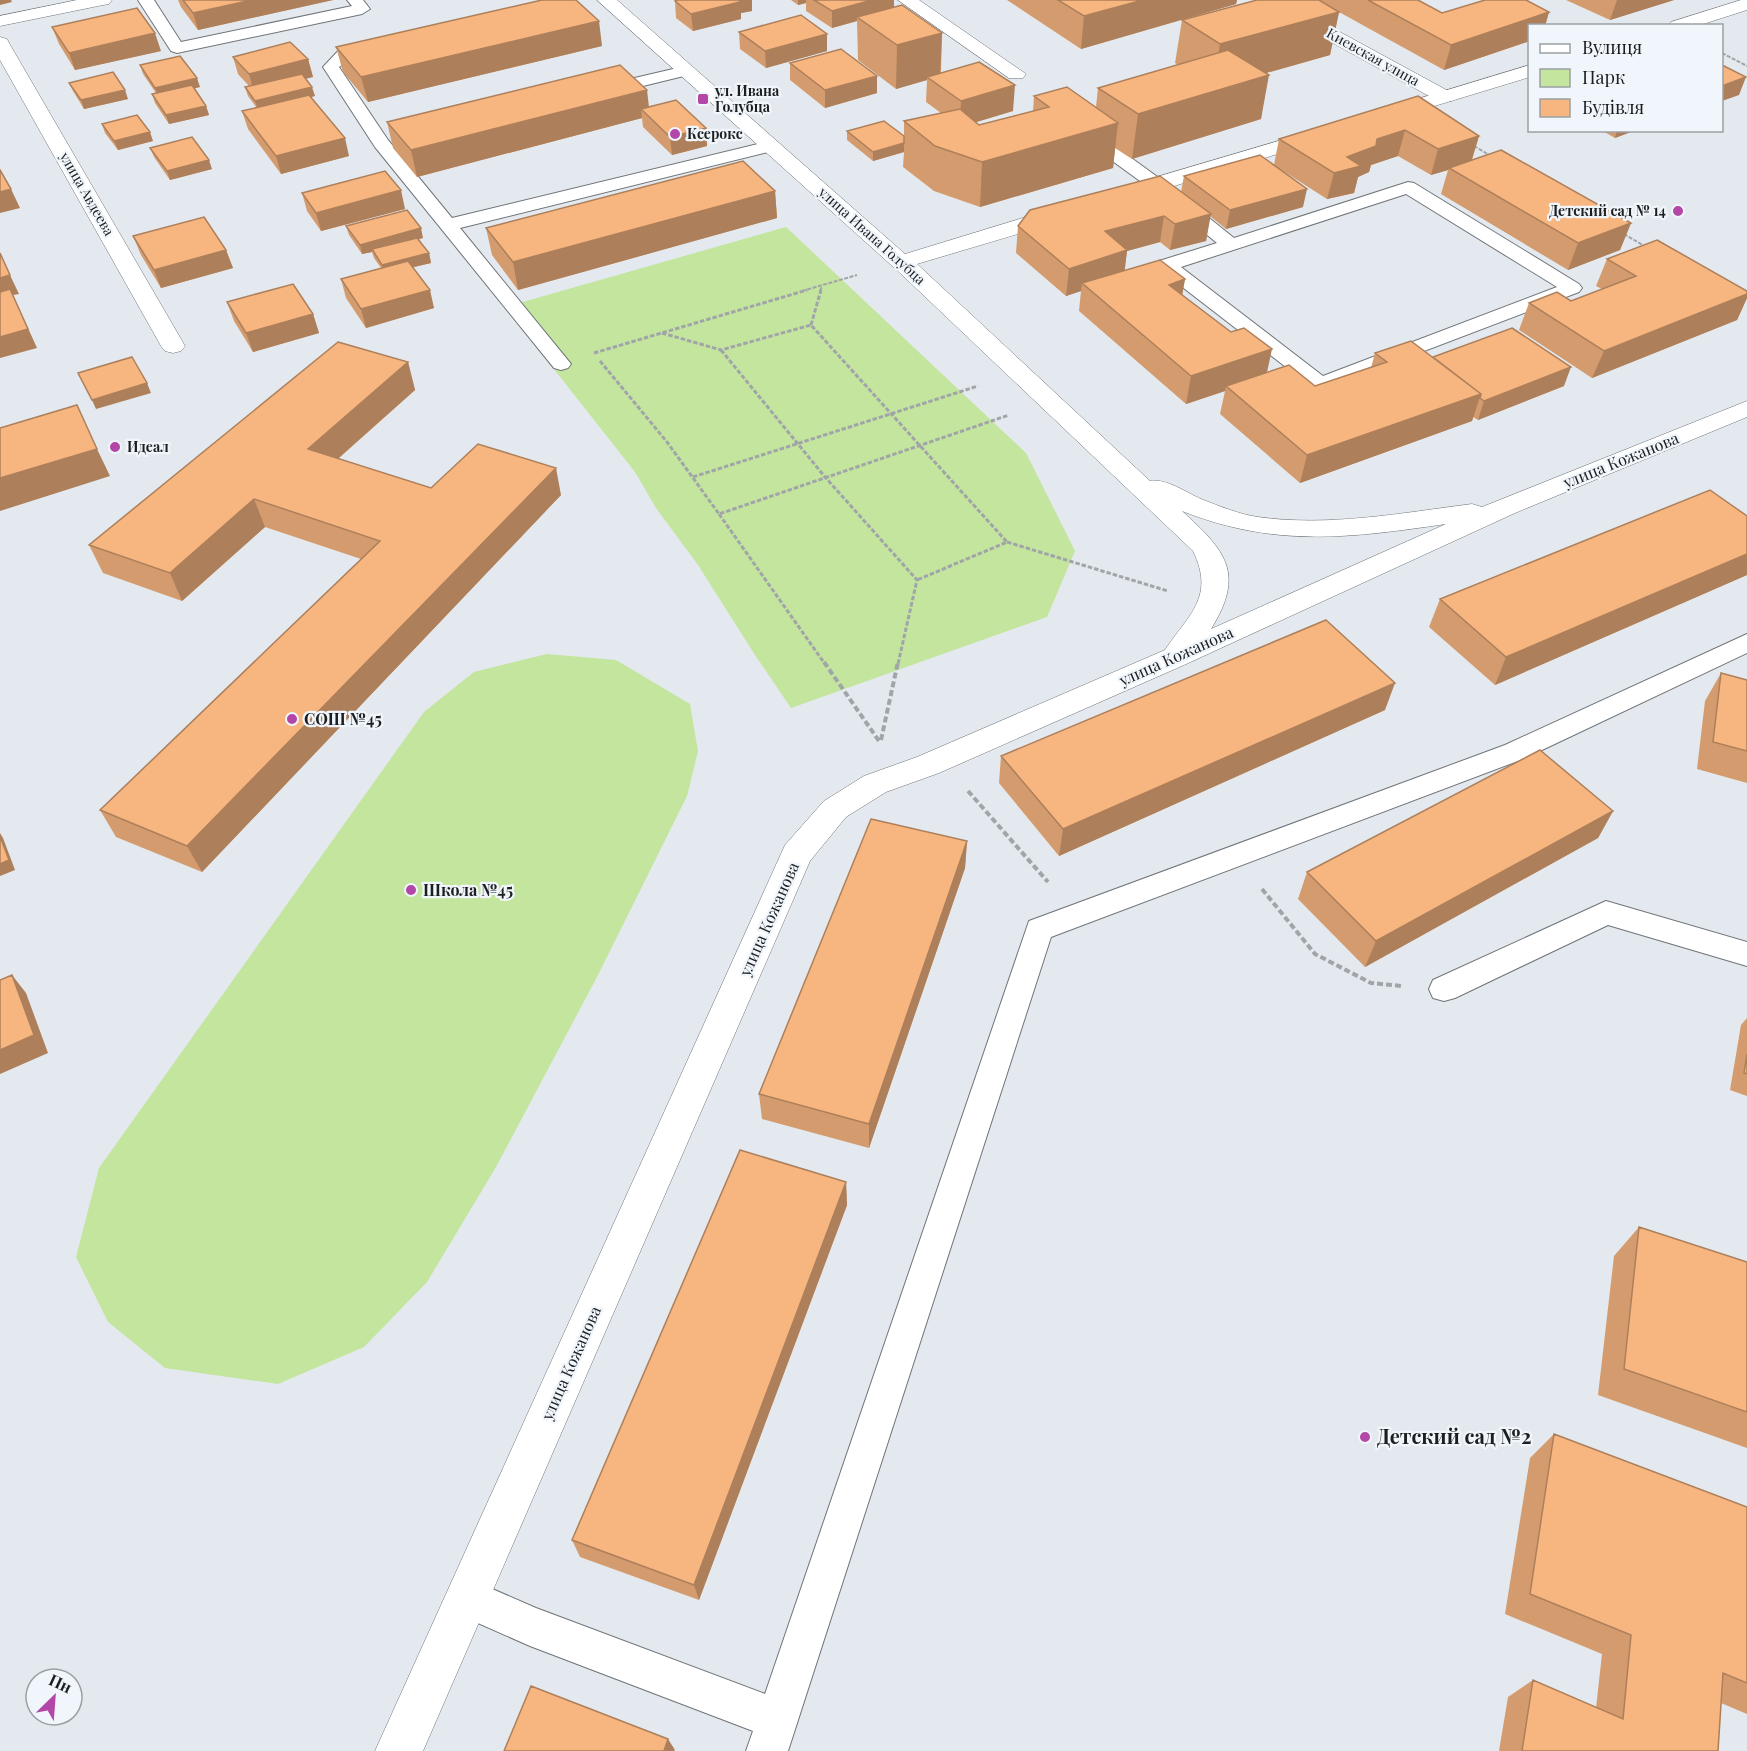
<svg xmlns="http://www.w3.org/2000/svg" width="1747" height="1751" viewBox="0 0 1747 1751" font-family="'Playfair Display',serif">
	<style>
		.green { fill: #c3e59d }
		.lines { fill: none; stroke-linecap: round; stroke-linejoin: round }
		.lane-casing { stroke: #6f7478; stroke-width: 2 }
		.street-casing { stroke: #6f7478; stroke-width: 1 }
		.secondary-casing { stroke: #6f7478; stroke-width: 1 }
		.path-far2 { stroke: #a1a5a9; stroke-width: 2; stroke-dasharray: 4 1.5; stroke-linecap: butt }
		.path-far1 { stroke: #a1a5a9; stroke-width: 3; stroke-dasharray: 4.5 2; stroke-linecap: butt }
		.path { stroke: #a1a5a9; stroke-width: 4; stroke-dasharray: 6 3; stroke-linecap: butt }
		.lane { fill: #fff; fill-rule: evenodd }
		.street { fill: #fff; fill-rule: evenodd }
		.secondary { fill: #fff; fill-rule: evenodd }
		.wall { fill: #d49c6e }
		.shaded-wall { fill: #ad7f5a }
		.building { fill: #f7b580; stroke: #ad7f5a; stroke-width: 1.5 }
		.poi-dot { fill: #b247a8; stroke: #f0f6fb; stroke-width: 2 }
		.labels { text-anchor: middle; stroke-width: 4.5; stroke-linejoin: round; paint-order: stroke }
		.far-street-label { font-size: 14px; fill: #1c1e20; stroke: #f0f6fb }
		.far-poi-label { font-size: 14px; font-weight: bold; fill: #1c1e20; stroke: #f0f6fb; text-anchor: start }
		.street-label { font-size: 16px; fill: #1c1e20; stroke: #f0f6fb }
		.poi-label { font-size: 16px; font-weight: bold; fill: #1c1e20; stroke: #f0f6fb; text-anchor: start }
		.near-poi-label { font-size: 20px; font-weight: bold; fill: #1c1e20; stroke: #f0f6fb; text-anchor: start }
	</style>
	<rect width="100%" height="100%" fill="#e3e9ee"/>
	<path class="green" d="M786,227L1026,453L1075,551L1047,617L791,708L755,655L698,565L656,508L635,472L505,307Z
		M547,654L616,660L690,704L698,751L687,796L598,975L496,1167L427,1282L364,1347L278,1384L165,1368L108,1322L76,1257L99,1168L424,712L474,672Z"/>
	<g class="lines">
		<g class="lane-casing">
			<path id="lane" d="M138,0H154L181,42L352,6L347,0H363L370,9L362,14L177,53L171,51Z
				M375,40L383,45L381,48L356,55L339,67L388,140L452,218L770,141L776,142L779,146L776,150L460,228L571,364L568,368L561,370L554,368L375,147L323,67L339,50Z
				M686,66L694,71L692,74L602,96L594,91L596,87Z
				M1084,127L1090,128L1163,181L1234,238L1408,182L1414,183L1579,284L1582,288L1579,292L1327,388L1320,390L1313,388L1159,269L1156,265L1159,261L1217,243L1151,189L1078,136L1075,132L1078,128ZM1406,194L1557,287L1323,376L1181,267Z
				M1747,634V653L1523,759L1051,937L788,1751H746L753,1731L530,1646L453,1612L447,1598L453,1584L467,1578L536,1608L765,1694L1029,921L1505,745Z
				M1606,901L1747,942V966L1608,925L1455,998L1444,1001L1433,998L1429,989L1433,980Z"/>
		</g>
		<g class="street-casing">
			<path id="street" d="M77,0H112L109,4L103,5L0,26V16Z
				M898,0H919L1026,74L1023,78H1009Z
				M1259,0H1281L1452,93L1455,97L1452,101H1438L1262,4Z
				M0,37L7,39L9,43L185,346L181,351L173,353L165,351L161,346L0,60Z"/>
		</g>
		<g class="secondary-casing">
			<path id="secondary" d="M597,0H617L905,254L1052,209L1060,208L1068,209L1071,214L1068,219L917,264L1150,481C1166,478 1187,493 1201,499C1219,506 1238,514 1258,517C1329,527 1401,513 1472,504L1482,507L1747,401V417L1515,513L1184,665L939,773L886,792L846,817L810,861L423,1751H375L785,845L824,801L864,776L917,757L1165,650C1187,616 1216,598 1193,551L900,273ZM1182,511C1275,548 1350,538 1446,524L1211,629C1246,573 1225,550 1182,511Z
				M1741,0H1747V10L1697,26H1668L1671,22Z
				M1530,65V77L1385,121L1378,119L1375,115L1378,111Z
				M1319,129L1326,131L1329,135L1326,139L1132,199L1124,200L1116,199L1113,194L1116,189Z"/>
		</g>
		<path class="path-far2" d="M1722,53L1747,66
			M1474,146L1493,157
			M1624,234L1646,247
			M802,291L857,275
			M820,291L822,286"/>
		<path class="path-far1" d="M811,325L821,290
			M662,333L721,350L811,325L1007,542L917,580
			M721,350L825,477L917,580L898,664
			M594,353L807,290
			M600,361L667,442L719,514L1009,415
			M693,477L978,386
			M719,514L825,664
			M1007,542L1168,591"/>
		<path class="path" d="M824,662L879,741
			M881,740L898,662
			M968,791L1048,882
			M1262,889L1315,954L1371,983L1402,986"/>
		<use href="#lane" class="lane"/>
		<use href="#street" class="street"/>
		<use href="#secondary" class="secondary"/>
	</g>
	<path class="wall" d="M178,0H333L198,30L181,7Z
		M791,0H894V7L942,33L941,73L1013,111L976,122L979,125L1033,111L1034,96L1096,107L1098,88L1178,65L1175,63L1182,20L1257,0H1418L1442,13L1549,12L1545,26H1530V41L1444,70L1339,12L1330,55L1266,73L1261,119L1132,159L1115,148L1113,168L980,207L934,191L903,167L904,152L873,161L847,140V131L904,136V121L941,113L926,102L927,80L896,89L858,60L857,21L832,28L806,11V3L798,5Z
		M1007,0H1237L1236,4L1081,49Z
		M1566,0H1674L1610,20Z
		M675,1L752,11L741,13V19L693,31L676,18Z
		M52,27L161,51L75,70L59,44Z
		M739,32L827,34V51L766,68L740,49Z
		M602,46L368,102L343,72L336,47Z
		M233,57L308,59L313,77L306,78L315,96L311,97L349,156L281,174L248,129L242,111L257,108L248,96L245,87L249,86L238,74Z
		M790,63L877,93L825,108L790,80Z
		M140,65L200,87L195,88L206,106L209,115L169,124L155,103L152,94L156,93L143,74Z
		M69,83L128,99L84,109L73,91Z
		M1418,96L1479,136L1472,160L1631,223L1620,250L1568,270L1441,194L1448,170L1431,175L1398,156L1371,165L1369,172L1358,177L1354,193L1327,199L1280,169L1303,207L1226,229L1210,216L1206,241L1170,250L1160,242L1127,251L1124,271L1185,279L1182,295L1267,372L1315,386L1371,368L1375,353L1433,357L1564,386L1478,420L1473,417L1472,421L1300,483L1220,414L1225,391L1186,404L1079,311L1081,291L1066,296L1016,253L1018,226L1181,192L1184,176L1274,165L1279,139Z
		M649,107L706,128L707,146L672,155L643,127L642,118L417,177L393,148L387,122Z
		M102,124L153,141L118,150L105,133Z
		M1601,130H1636L1615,138Z
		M150,148L212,169L170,180L154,157Z
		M775,191L777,218L518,290L492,255L486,228Z
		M302,193L405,209L321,231L307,211Z
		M346,226L423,238L419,239L429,253L431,263L413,267L434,308L366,328L346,298L341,279L381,268L374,258L372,252L362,254L349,235Z
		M133,236L226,250L233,268L161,288L141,255Z
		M1607,259L1747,291V298L1737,320L1592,378L1519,330L1529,303L1571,301L1602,289L1596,286Z
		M227,302L313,314L319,333L253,352L234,321Z
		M408,362L415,390L338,459L431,488L561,495L202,872L116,837L100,810L361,559L265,527L182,601L103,573L89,545Z
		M1747,516V575L1495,685L1429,627L1440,599Z
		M1721,673L1747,680V783L1697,769L1705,701Z
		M1385,710L1059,856L999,783L1001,756Z
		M1613,811L1598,838L1365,967L1298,899L1307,872Z
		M967,841L965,868L869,1148L762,1119L759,1094Z
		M1747,1018V1096L1730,1090L1741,1025Z
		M846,1182L847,1205L699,1600L580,1557L572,1540Z
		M1639,1227L1747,1262V1448L1598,1395L1614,1256Z
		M1554,1434L1747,1507V1714L1721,1703L1718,1751H1499L1508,1697L1533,1680L1596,1708L1602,1654L1505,1614L1530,1458Z"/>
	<path class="shaded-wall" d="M0,0H11L12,2L0,5Z
		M252,0H333L198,30L193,13Z
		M737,0H752V11L741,13V19L693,31L691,14Z
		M798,0H806V3L798,5Z
		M872,0H894V11L857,17V21L832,28V11Z
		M1143,0H1237L1236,4L1081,49L1084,16Z
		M1617,0H1674L1610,20Z
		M1339,12L1330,55L1213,88L1220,44Z
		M1549,12L1545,26H1530V41L1444,70L1451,45Z
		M599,21L602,46L368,102L361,77Z
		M155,33L161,51L75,70L69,53Z
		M942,33L940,77H927V80L896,89L897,45Z
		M827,34V51L766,68L765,51Z
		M308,59L313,77L254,92L249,74Z
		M1269,75L1261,119L1132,159L1138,114Z
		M877,76V93L825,108V90Z
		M1746,77L1739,95L1722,101V86Z
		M197,78L200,87L158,97L155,88Z
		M1015,85L1013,111L960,127L961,101Z
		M312,87L315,96L258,110L255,101Z
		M125,90L128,99L84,109L81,100Z
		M647,90L650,116L641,109L642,118L417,177L411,150Z
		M206,106L209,115L169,124L166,115Z
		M1118,123L1113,168L980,207L982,162Z
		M706,128L707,146L672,155L670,137Z
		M1405,130L1398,156L1371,165L1369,172L1358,177L1354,193L1327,199L1334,173L1347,157L1377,139Z
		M1617,130H1636L1615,138Z
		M150,132L153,141L118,150L114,141Z
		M1479,136L1471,162L1449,168L1448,170L1431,175L1438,149Z
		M345,138L349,156L281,174L276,156Z
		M904,143V152L873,161V152Z
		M209,160L212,169L170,180L167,171Z
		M11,189L20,208L0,213V192Z
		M1307,189L1303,207L1226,229L1230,210Z
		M401,190L405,209L321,231L316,213Z
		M775,191L777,218L518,290L513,262Z
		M1211,214L1206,241L1170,250L1175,224Z
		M1164,216L1160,242L1127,251L1124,277L1082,283L1081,291L1066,296L1069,269L1105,231Z
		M1631,223L1620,250L1568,270L1578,243Z
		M421,228L423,238L373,251L372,249V252L362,254L360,245Z
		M226,250L233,268L161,288L154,270Z
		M429,253L431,263L385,274L382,265Z
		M10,275L19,294L13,295L37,348L0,358V278Z
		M1185,279L1180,307L1169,285Z
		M430,290L434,308L366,328L361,309Z
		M1747,294V298L1737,320L1592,378L1604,351Z
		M313,314L319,333L253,352L246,333Z
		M1272,349L1266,377L1226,386L1225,391L1186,404L1191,376Z
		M408,362L415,390L317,477L308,449Z
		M1571,367L1564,386L1478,420L1484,401Z
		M147,383L151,393L96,409L92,400Z
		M1481,394L1472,421L1300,483L1307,455Z
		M97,449L110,476L0,511V478Z
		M556,468L561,495L202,872L187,846Z
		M254,499L265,527L182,601L170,573Z
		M1747,554V575L1495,685L1506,657Z
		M1395,683L1385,710L1059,856L1063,829Z
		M1613,811L1598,838L1365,967L1376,941Z
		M0,833L3,838L15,870L0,876Z
		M967,841L965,868L869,1148V1124Z
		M12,975L26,993L48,1053L0,1074V1050Z
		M846,1182L847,1205L699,1600L694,1585Z
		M668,1739L675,1750L674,1751H664Z"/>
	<path class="building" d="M183,0H252L193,13Z
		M542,0H576L599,21L361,77L336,47Z
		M677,0H739L740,2L691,14L675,1Z
		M814,0H872L832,11Z
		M1058,0H1143L1084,16Z
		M1257,0H1319L1339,12L1220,44L1182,20Z
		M1368,0H1418L1442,13L1485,0H1526L1549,12L1451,45Z
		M902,5L942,33L897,45L857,17Z
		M137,8L155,33L69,53L52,27Z
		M801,15L827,34L765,51L739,32Z
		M290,42L308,59L249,74L233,57Z
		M841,49L877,76L825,90L790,63Z
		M1228,50L1269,75L1138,114L1098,88Z
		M180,56L197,78L155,88L140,65Z
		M979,62L1015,85L961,101L927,77Z
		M620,65L647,90L411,150L387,122Z
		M1722,65L1746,77L1722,86Z
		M113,72L125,90L81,100L69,83Z
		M302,74L312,87L255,101L245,87Z
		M192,85L206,106L166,115L152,94Z
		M1067,87L1118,123L982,162L935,146L904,121L960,109L979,125L1049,107L1034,96Z
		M309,95L345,138L276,156L242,111Z
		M1418,96L1479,136L1438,149L1405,130L1377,139L1376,146L1347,157L1361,166L1334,173L1279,139Z
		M676,100L706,128L670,137L641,109Z
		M137,115L150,132L114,141L102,124Z
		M884,121L904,136V143L873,152L847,131Z
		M192,137L209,160L167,171L150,148Z
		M1501,150L1631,223L1578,243L1449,168Z
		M1260,155L1307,189L1230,210L1184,176Z
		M743,161L775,191L513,262L486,228Z
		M0,170L11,189L0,192Z
		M385,171L401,190L316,213L302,193Z
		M1160,176L1211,214L1175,224L1164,216L1105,231L1127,250L1069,269L1018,226L1030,210Z
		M407,210L421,228L360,245L346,226Z
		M204,217L226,250L154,270L133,236Z
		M417,238L429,253L382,265L372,249Z
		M1657,240L1747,291V294L1604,351L1529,303L1557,292L1571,301L1636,276L1607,259Z
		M0,253L10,275L0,278Z
		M1160,260L1185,279L1169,285L1231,332L1244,328L1272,349L1191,376L1082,283Z
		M408,261L430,290L361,309L341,279Z
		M293,284L313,314L246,333L227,302Z
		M10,289L28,329L0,337V292Z
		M1512,328L1571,367L1484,401L1480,398L1481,394L1433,357Z
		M1411,341L1481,394L1307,455L1226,386L1289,365L1315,386L1387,362L1375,353Z
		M338,342L408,362L308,449L431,488L478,444L556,468L187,846L100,810L380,541L254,499L170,573L89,545Z
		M132,357L147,383L92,400L78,373Z
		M77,405L97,449L0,478V428Z
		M1710,490L1747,516V554L1506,657L1440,599Z
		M1326,620L1395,683L1063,829L1001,756Z
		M1721,673L1747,680V751L1713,742Z
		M1540,750L1613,811L1376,941L1307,872Z
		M871,819L967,841L869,1124L759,1094Z
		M0,836L9,860L0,864Z
		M12,975L34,1035L0,1050V980Z
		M1747,1054V1074L1744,1073Z
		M740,1150L846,1182L694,1585L572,1540Z
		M1639,1227L1747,1262V1412L1624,1369Z
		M1554,1434L1747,1507V1683L1723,1673L1718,1751H1522L1533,1680L1623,1719L1631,1635L1530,1594Z
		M531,1686L668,1739L664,1751H504Z"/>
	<g class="poi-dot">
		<rect x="697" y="93" width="12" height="12" rx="3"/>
		<circle cx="675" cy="134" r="6"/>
		<circle cx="1678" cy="211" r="6"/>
		<circle cx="115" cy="447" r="6"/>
		<circle cx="292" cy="719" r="6"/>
		<circle cx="411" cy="890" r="6"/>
		<circle cx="1365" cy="1437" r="6"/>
	</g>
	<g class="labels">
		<g class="far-street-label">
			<text transform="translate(1373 57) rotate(29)" y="5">Киевская улица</text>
			<text transform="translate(87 194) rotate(60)" y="5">улица Авдеева</text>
			<text transform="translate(872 236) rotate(42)" y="5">улица Ивана Голубца</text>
		</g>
		<g class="far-poi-label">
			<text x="715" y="96">ул. Ивана<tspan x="715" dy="16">Голубца</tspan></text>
			<text x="687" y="139">Ксерокс</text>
			<text x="1666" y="216" text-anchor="end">Детский сад № 14</text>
			<text x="127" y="452">Идеал</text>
		</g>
		<g class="street-label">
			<text transform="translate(1621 460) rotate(-22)" y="6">улица Кожанова</text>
			<text transform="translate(1176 656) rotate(-24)" y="6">улица Кожанова</text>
			<text transform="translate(769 919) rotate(-66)" y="6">улица Кожанова</text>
			<text transform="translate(571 1363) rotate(-66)" y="6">улица Кожанова</text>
		</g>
		<g class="poi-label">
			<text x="304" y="725">СОШ №45</text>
			<text x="423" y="896">Школа №45</text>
		</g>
		<g class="near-poi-label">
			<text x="1377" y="1444">Детский сад №2</text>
		</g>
	</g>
	<rect x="1528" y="24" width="195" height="108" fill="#f0f6fb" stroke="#9ba0a3" stroke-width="1.5"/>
	<rect x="1540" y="44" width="30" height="9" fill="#ffffff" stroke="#9ba0a3" stroke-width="1.5"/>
	<text x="1582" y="54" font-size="18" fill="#1c1e20">Вулиця</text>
	<rect x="1540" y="69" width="30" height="18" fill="#c3e59d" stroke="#9ba0a3" stroke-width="1.5"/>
	<text x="1582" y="84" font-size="18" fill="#1c1e20">Парк</text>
	<rect x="1540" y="99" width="30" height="18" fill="#f7b580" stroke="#9ba0a3" stroke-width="1.5"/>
	<text x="1582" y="114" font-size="18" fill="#1c1e20">Будівля</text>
	<g transform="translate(54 1697) rotate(25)"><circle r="28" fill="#f0f6fb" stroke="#9ba0a3" stroke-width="1.5"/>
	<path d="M0-4.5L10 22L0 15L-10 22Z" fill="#b247a8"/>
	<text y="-9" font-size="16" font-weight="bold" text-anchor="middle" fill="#1c1e20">Пн</text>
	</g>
</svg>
